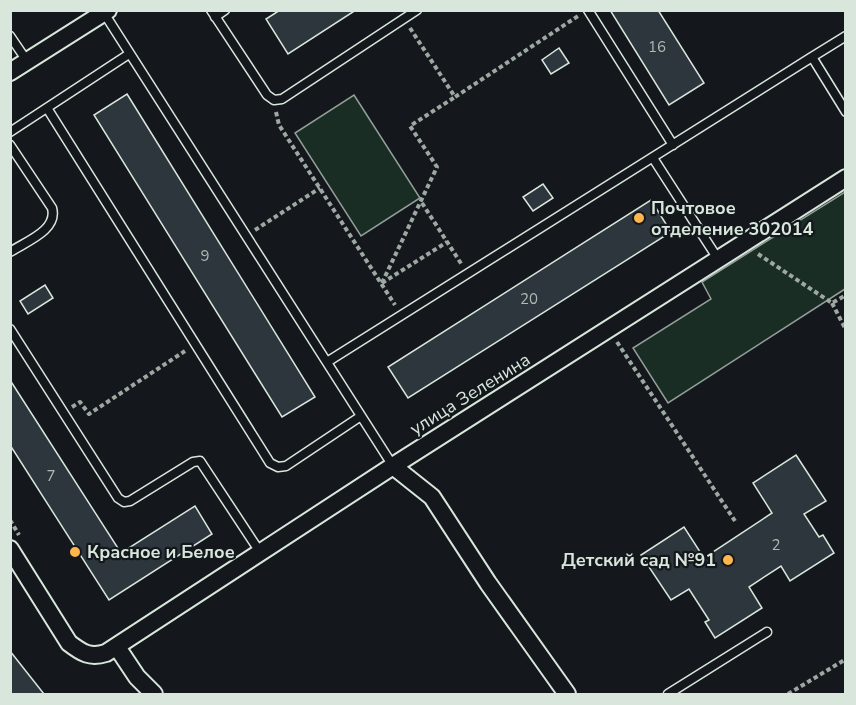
<svg xmlns="http://www.w3.org/2000/svg" width="856" height="705" viewBox="0 0 856 705" font-family="'Nunito Sans',sans-serif">
	<style>
		.green { fill: #1a2d24; stroke: #939e99; stroke-width: 1.5 }
		.building { fill: #2c363c; stroke: #d8e6dc; stroke-width: 1.5 }
		.lines { fill: none; stroke-linecap: round; stroke-linejoin: round }
		.service-casing { stroke: #d8e6dc; stroke-width: 11 }
		.minor-casing { stroke: #d8e6dc; stroke-width: 20 }
		.path { stroke: #9da8a2; stroke-width: 4; stroke-dasharray: 4.5 3; stroke-linecap: butt }
		.service { stroke: #14181c; stroke-width: 8 }
		.minor { stroke: #14181c; stroke-width: 16 }
		.poi-dot { fill: #ffb74d; stroke: #14181c; stroke-width: 2 }
		.labels { text-anchor: middle; stroke-width: 4.5; stroke-linejoin: round; paint-order: stroke }
		.number-label { font-size: 15px; fill: #adbab4 }
		.poi-label { font-size: 18px; font-weight: bold; fill: #d8e6dc; stroke: #14181c; text-anchor: start }
		.street-label { font-size: 18px; fill: #d8e6dc; stroke: #14181c }
	</style>
	<rect width="100%" height="100%" fill="#14181c"/>
	<path class="green" d="M354,95L420,198L361,236L295,133Z
		M845,192V289L668,403L633,348L711,299L702,282Z"/>
	<path class="building" d="M280,10H356L288,54L266,19Z
		M610,10H658L704,83L669,105Z
		M559,48L569,63L551,74L542,60Z
		M127,94L315,397L282,417L94,115Z
		M543,184L553,198L533,211L523,197Z
		M651,200L671,232L408,398L388,367Z
		M45,285L53,298L28,314L20,301Z
		M10,380L121,553L195,506L212,534L109,600L10,445Z
		M796,455L826,501L804,514L819,537L823,535L834,553L790,581L781,566L749,587L762,608L715,638L705,622L709,620L689,589L671,600L641,555L684,527L704,558L772,513L753,483Z
		M10,651L44,694H10Z"/>
	<g class="lines">
		<g class="service-casing">
			<path id="service" d="M211,10L267,95L274,100L282,99L417,10
				M588,10L673,145
				M104,13L393,466
				M215,17L225,10
				M10,36L27,61
				M846,36L812,57L846,112
				M47,108L270,463L278,467L286,466L361,416
				M10,132L129,54
				M10,145L52,208C58,230 27,241 10,252
				M653,158L718,259
				M10,329L118,498L124,502L130,501L193,462L200,461L260,552
				M327,362L812,57
				M668,694L767,632"/>
		</g>
		<g class="minor-casing">
			<path id="minor" d="M10,72L108,10
				M393,466L432,497L488,583L567,694
				M10,549L69,643C82,653 90,658 106,653L393,466L846,178
				M117,647L137,677L154,694"/>
		</g>
		<path class="path" d="M410,28L455,97L578,16
			M276,112L279,125L395,305
			M422,203L462,265
			M255,230L320,188
			M758,254L832,303L846,295
			M382,283L437,167L410,126L455,97
			M382,283L447,242
			M832,303L846,330
			M617,342L735,521
			M72,407L80,402L89,414L185,351
			M10,520L19,535
			M788,694L846,659"/>
		<use href="#service" class="service"/>
		<use href="#minor" class="minor"/>
	</g>
	<g class="poi-dot">
		<circle cx="639" cy="218" r="6"/>
		<circle cx="75" cy="552" r="6"/>
		<circle cx="728" cy="560" r="6"/>
	</g>
	<g class="labels">
		<g class="number-label">
			<text x="657" y="52">16</text>
			<text x="205" y="261">9</text>
			<text x="529" y="304">20</text>
			<text x="51" y="481">7</text>
			<text x="776" y="550">2</text>
		</g>
		<g class="poi-label">
			<text x="651" y="214">Почтовое<tspan x="651" dy="21">отделение 302014</tspan></text>
			<text x="87" y="558">Красное и Белое</text>
			<text x="716" y="566" text-anchor="end">Детский сад №91</text>
		</g>
		<g class="street-label">
			<text transform="translate(470 394) rotate(-32)" y="6">улица Зеленина</text>
		</g>
	</g>
	<rect width="856" height="705" fill="none" stroke="#d8e6dc" stroke-width="24"/>
</svg>
